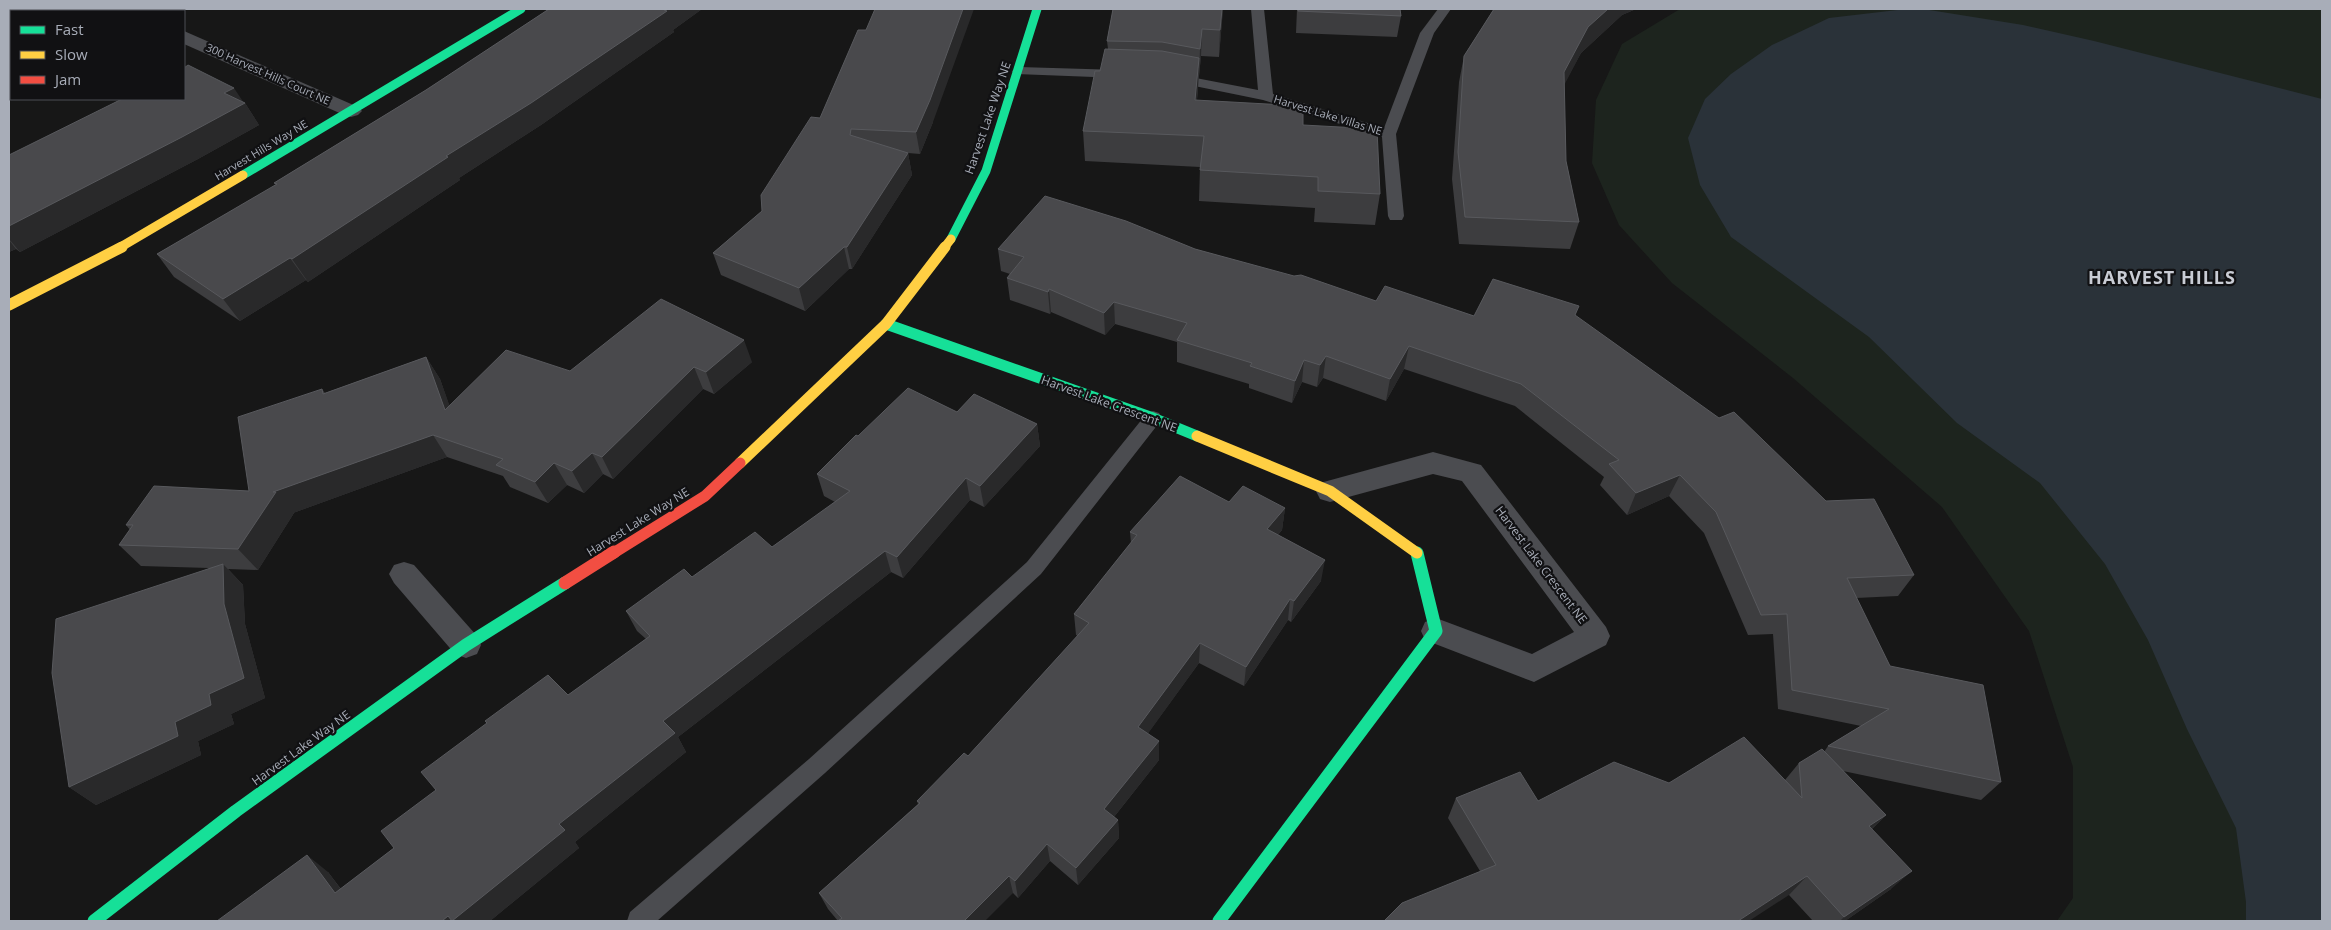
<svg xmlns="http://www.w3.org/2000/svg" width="2331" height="930" viewBox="0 0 2331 930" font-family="'Open Sans',sans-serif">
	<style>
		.green { fill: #1d241e }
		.water { fill: #2a3239 }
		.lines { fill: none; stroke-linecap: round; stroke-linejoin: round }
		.lane { fill: #4b4c50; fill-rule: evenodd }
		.street { fill: #4b4c50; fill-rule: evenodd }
		.fast-far2 { stroke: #16e098; stroke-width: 9 }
		.fast-far1 { stroke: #16e098; stroke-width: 11 }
		.fast { stroke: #16e098; stroke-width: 13 }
		.slow-far1 { stroke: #ffcf43; stroke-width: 9 }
		.slow { stroke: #ffcf43; stroke-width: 11 }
		.jam-far1 { stroke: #f24e42; stroke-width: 11 }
		.jam { stroke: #f24e42; stroke-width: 13 }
		.wall { fill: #3d3d3f }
		.shaded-wall { fill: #29292a }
		.building { fill: #49494c; stroke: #58595d }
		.labels { text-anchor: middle; stroke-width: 4.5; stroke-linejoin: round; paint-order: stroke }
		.far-street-label { font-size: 11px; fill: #a8adb8; stroke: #111113 }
		.street-label { font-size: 12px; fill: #a8adb8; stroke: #111113 }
		.district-label { font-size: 18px; font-weight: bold; letter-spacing: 1px; fill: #c9ccd4; stroke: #111113 }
	</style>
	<rect width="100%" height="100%" fill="#171717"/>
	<path class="green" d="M1680,9H2322V921H2057L2073,898V767L2029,631L1942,507L1793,378L1672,283L1619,225L1592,163L1596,100L1622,44Z"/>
	<path class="water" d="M1906,9H1923L2023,25L2094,41L2322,99V921H2246V902L2236,828L2187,729L2148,640L2105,564L2040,483L1957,423L1869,337L1731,237L1700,185L1688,138L1705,99L1731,74L1772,45L1829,18Z"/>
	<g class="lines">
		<path class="lane" d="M1251,9H1264L1273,94L1384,128L1420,33L1438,9H1451L1434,33L1396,134L1404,216L1402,220H1390L1388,216L1382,137L1263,100L1170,81L1168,78L1175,74L1258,90Z
			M1019,67L1120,70L1127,74L1120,78L1014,74L1012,71Z
			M1153,411L1159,413L1162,418L1159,423L1041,574L825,773L657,921H627L630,912L809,759L1027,562L1147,413Z"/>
		<path class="street" d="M184,31L358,107L362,111L358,115L351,117L344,115L184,44Z
			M1433,452L1481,465L1606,627L1610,636L1606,645L1534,682L1425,640L1421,631L1425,622L1436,618L1532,654L1574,632L1462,481L1433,474L1330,502L1320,499L1316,491L1320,483Z
			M404,562L414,565L477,636L481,645L477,654L466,658L455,654L394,583L389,574L394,565Z"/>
		<path class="fast-far2" d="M243,175L521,9
			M951,239L986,171L1037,9"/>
		<path class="fast-far1" d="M886,324L1153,418L1197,436"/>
		<path class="fast" d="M94,921L236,811L466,645L565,583
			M1219,921L1436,631L1417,553"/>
		<path class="slow-far1" d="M119,248L243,175
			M944,248L951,239"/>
		<path class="slow" d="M9,305L122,247
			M1197,436L1330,491L1417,553
			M740,463L886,324L945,247"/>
		<path class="jam-far1" d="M612,554L705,496L740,463"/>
		<path class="jam" d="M565,583L614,552"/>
	</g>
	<path class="wall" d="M549,9H702L673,30L674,32L541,125L459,178L460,180L308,282L306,280L240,321L174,277L157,254L276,185L274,183L426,90Z
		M1113,9H1223L1219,57L1201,56L1199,76L1197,100L1303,125L1380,194L1375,225L1314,222L1315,208L1199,201L1200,167L1085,161L1083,131L1108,49L1107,41Z
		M1297,9H1400L1401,16L1397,37L1296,33Z
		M1494,9H1636L1622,15L1581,53L1564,84L1566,161L1579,222L1570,249L1459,244L1452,179L1459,82L1464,56Z
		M243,102L245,103L259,125L198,159L20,252L16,249L9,252V155Z
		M820,118L933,122L920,154L908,153L912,175L852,269H849L805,311L721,275L713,253L762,211Z
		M998,249H1195L1376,301L1474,316H1575L1826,501L1914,575L1898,596L1856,598L1890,666L2001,782L1981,800L1843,771L1886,815L1872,829L1891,889L1845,921H1813L1789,895L1480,871L1448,818L1456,798L1538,801L1669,783L1785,780L1799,763L1824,752L1828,746L1861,726L1778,709L1773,634L1748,635L1704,533L1669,496L1627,515L1600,485L1604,477L1515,406L1404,369L1386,401L1323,378L1317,387L1302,382L1292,403L1249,388V384L1177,362V342L1115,324L1105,335L1051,312L1050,314L1010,300L1007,278L1010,274L1001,271Z
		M426,357L440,379L449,405L570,371L752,362L714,394L703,389L613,479L603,474L584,493L567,485L548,503L510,487L503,476L447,457L293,513H294L258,570L228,569L243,585L245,624L265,698L231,714L234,724L198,741L201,755L96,805L69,787L209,568L141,566L119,545L130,530L126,525L249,491L322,389L325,393Z
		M957,412L1037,424L1040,446L984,507L970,500L903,578L891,572L678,737L686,752L575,842L579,848L490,921H217L328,872L341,889L394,848L568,695L646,639L637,631L626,611L692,577L772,547L835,502L824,496L817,474L858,436Z
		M1229,502L1285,508L1282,530L1278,535L1321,581L1291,622L1288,620L1244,686L1199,663L1148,733L1159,760L1114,817L1118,820L1119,838L1078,885L1050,861L1018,898L1013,893L838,921L828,909L819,893L918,804L917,801L968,756L1078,636L1076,635L1074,614L1131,543L1130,532Z"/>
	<path class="shaded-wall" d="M666,9H702L673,30L674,32L541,125L459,178L460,180L308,282L292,259Z
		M963,9H974L933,122L920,154L916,132Z
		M1222,9H1223L1222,18L1219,57L1220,30Z
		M1608,9H1636L1622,15L1581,53L1557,99L1564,72L1588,27Z
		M1202,29L1201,56L1199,76L1200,49Z
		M1199,58L1198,88L1194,131L1195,100Z
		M234,88L244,103H245L259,125L198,159L20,252L9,239V226L224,93Z
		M908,153L912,175L852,269L847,247Z
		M9,240L16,249L9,252Z
		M844,247L849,269L805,311L799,288Z
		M290,258L306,280L240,321L223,299Z
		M1049,289L1051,312L1050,314L1048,292Z
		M1114,302L1115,324L1105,335L1104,313Z
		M744,340L752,362L714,394L706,372Z
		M1409,346L1404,369L1386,401L1390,379Z
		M1326,356L1323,378L1317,387L1320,365Z
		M426,357L440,379L459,432L445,410Z
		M1304,360L1302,382L1292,403L1295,381Z
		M694,367L703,389L613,479L602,457Z
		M1037,424L1040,446L984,507L980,486Z
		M433,435L447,457L293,513H294L258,570L238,549L273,492Z
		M592,453L603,474L584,493L572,471Z
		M554,463L567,485L548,503L535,482Z
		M1680,475L1669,496L1627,515L1636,493Z
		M966,478L970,500L903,578L897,557Z
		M1285,508L1282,530L1265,550L1267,529Z
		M885,551L891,572L678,737L686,752L575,842L579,848L490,921H442L559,824L663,721Z
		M1325,560L1321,581L1291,622L1294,601Z
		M223,564L243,585L245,624L265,698L231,714L234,724L198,741L201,755L96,805L69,787L175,722L209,694L224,604Z
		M1290,599L1288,620L1244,686L1246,667Z
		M1200,643L1199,663L1139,746L1138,727Z
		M1159,741V760L1106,827L1104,809Z
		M1886,815L1866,834L1869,826Z
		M1118,820L1119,838L1078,885L1076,868Z
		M1047,844L1050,861L1018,898L1015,881Z
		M307,855L328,872L356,910L335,893Z
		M1912,871L1891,889L1845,921H1840L1844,917Z
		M1009,876L1013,893L985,921H964Z
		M1807,876L1789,895L1749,921H1738Z"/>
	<path class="building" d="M549,9H666L664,10L667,11L531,103L446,156L448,157L292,259L290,258L223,299L157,254L277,184L274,183L426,90Z
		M875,9H963L930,100L916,132L851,129L850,135L908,153L847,247H844L799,288L713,253L762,211L761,195L811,117L820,118L858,30H866Z
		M1113,9H1222L1220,30L1202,29L1200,49L1162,42L1107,41Z
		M1298,9H1400L1401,16L1298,11Z
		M1494,9H1608L1588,27L1564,72L1566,161L1579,222L1465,217L1458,152L1464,56Z
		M1105,49L1162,51L1199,58L1195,100L1303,106V125L1377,129L1380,194L1318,191V177L1200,170L1204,136L1083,131L1095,71H1100Z
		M188,65L234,88L224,93L245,103L182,137L9,226V155L122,99H184V68Z
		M1045,196L1126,221L1195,249L1294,276L1301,275L1376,301L1385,286L1474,316L1493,279L1579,306L1575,315L1719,418L1734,412L1826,501L1874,499L1914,575L1847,578L1890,666L1983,685L2001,782L1828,746L1889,709L1792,690L1787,614L1761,615L1716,512L1680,475L1636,493L1609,464L1619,460L1521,384L1409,346L1390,379L1326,356L1320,365L1304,360L1295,381L1250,366L1252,363L1177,340L1187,323L1114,302L1104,313L1049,289L1048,292L1007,278L1024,257L998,249Z
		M661,299L744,340L706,372L694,367L602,457L592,453L572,471L554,463L535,482L496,465L503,459L433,435L273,492H276L238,549L119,545L133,525H126L154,486L249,491L238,417L322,389L323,394L426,357L445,410L506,350L570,371Z
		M908,388L957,412L974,394L1037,424L980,486L966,478L897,557L885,551L663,721L675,733L559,824L565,830L452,921L448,916L442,921H217L307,855L335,893L394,848L381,831L436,790L421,772L487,723L485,721L548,675L568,695L650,636L626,611L684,569L692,577L755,532L772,547L850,491L817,474L856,435L858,436Z
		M1180,476L1229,502L1243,486L1285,508L1267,529L1325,560L1294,601L1290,599L1246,667L1200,643L1138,727L1159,741L1104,809L1118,820L1076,868L1047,844L1015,881L1009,876L964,921H838L842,918L819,893L920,803L917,801L964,753L968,756L1089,623L1074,614L1137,535L1130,532Z
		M223,564L224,604L244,678L209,694L211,705L175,722L178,736L69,787L52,673L56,619Z
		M1744,737L1802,798L1799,763L1822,749L1886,815L1869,826L1912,871L1844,917L1807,876L1738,921H1384L1402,903L1496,865L1456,798L1520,772L1538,801L1614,762L1669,783Z"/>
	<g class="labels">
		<g class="far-street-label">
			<text transform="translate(268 74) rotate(24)" y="4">300 Harvest Hills Court NE</text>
			<text transform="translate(1328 115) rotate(17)" y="4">Harvest Lake Villas NE</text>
			<text transform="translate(261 150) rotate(-31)" y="4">Harvest Hills Way NE</text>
		</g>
		<g class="street-label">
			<text transform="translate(988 118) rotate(-71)" y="4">Harvest Lake Way NE</text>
			<text transform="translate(1109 404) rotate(20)" y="4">Harvest Lake Crescent NE</text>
			<text transform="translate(638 522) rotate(-32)" y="4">Harvest Lake Way NE</text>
			<text transform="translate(1541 565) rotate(53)" y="4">Harvest Lake Crescent NE</text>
			<text transform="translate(301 748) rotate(-36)" y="4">Harvest Lake Way NE</text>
		</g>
		<g class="district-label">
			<text x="2162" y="284">HARVEST HILLS</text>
		</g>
	</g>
	<rect width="2331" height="930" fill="none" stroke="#a8adb8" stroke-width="20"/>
	<rect x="10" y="10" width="175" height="90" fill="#111113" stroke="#4d4f55"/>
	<rect x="20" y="26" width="25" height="8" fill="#16e098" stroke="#4d4f55"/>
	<text x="55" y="35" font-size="15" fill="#a8adb8">Fast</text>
	<rect x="20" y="51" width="25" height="8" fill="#ffcf43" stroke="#4d4f55"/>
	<text x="55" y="60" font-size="15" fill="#a8adb8">Slow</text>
	<rect x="20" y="76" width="25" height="8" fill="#f24e42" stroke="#4d4f55"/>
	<text x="55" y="85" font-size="15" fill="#a8adb8">Jam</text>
</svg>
